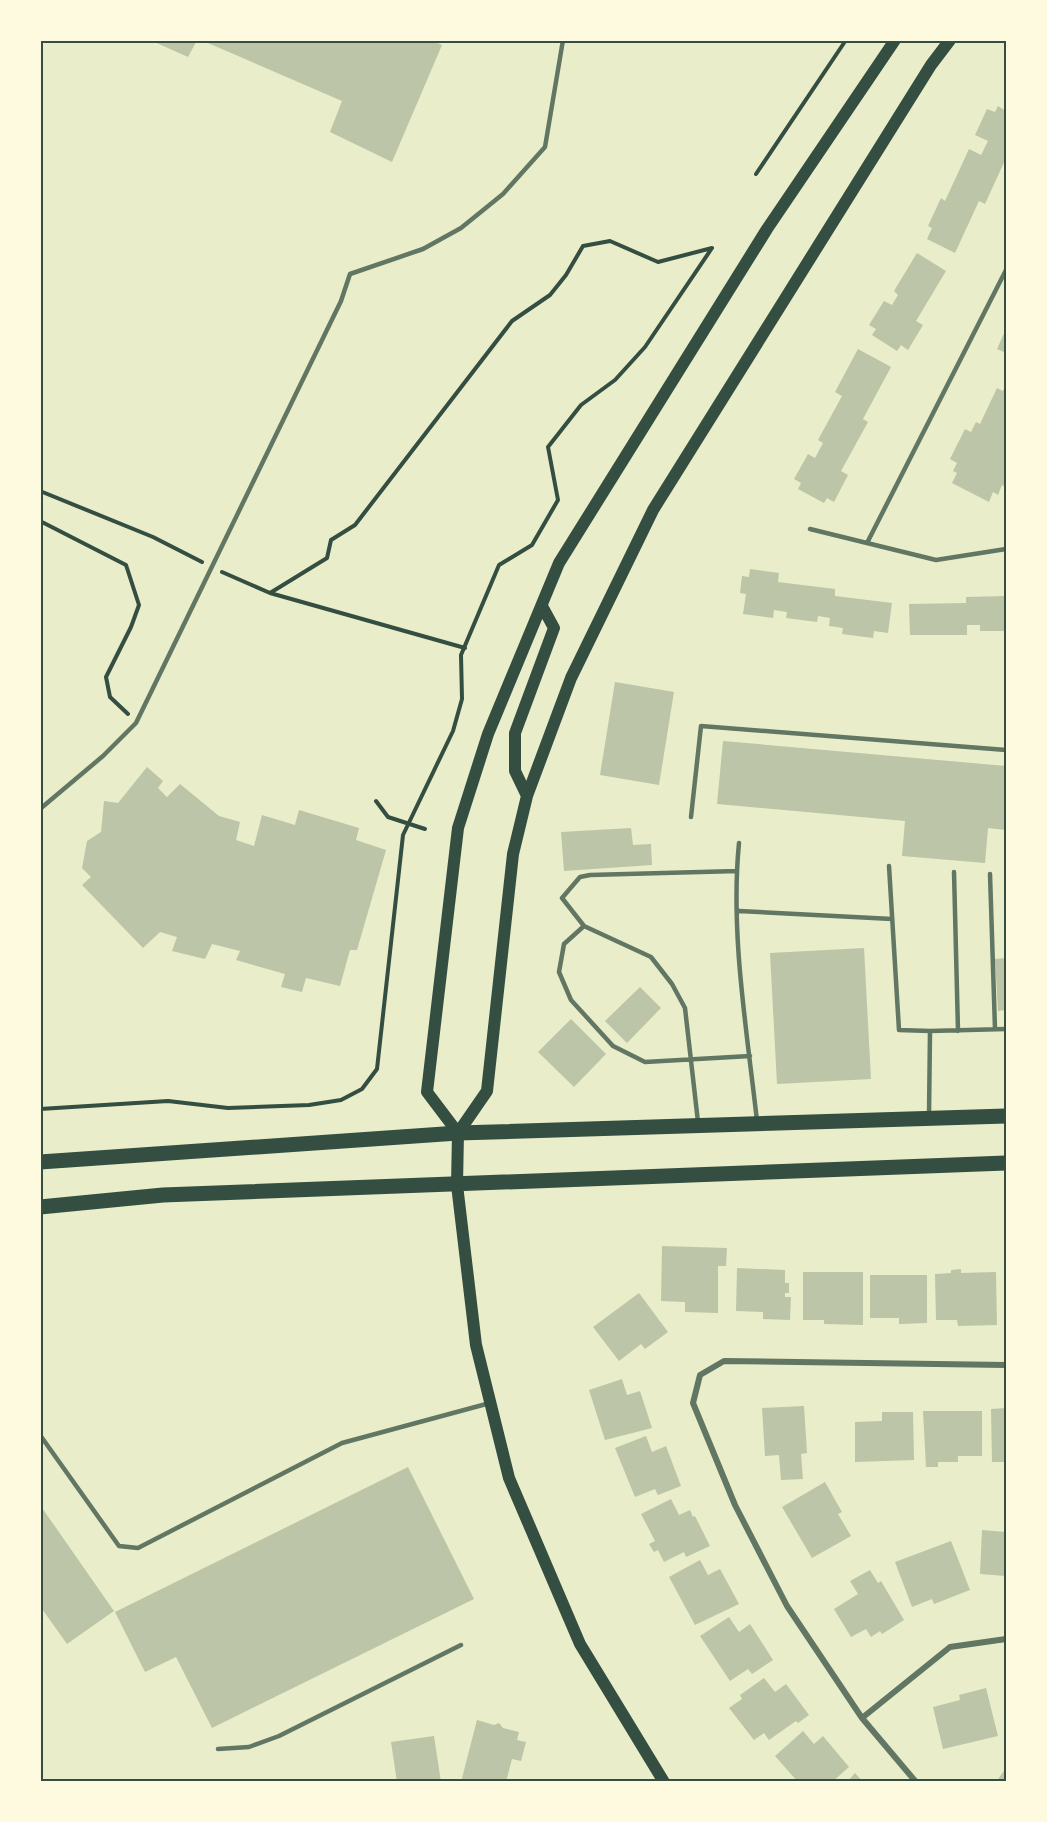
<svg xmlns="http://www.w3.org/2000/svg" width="1047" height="1822" viewBox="0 0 1047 1822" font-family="Manrope,sans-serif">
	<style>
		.building { fill: #bcc5a7 }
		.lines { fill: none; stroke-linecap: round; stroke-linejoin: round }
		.path { stroke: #344e41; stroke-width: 4 }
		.service { stroke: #617663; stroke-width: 4.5 }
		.minor { stroke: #617663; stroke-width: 6 }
		.secondary { stroke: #344e41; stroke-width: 12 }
		.primary { stroke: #344e41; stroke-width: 15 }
		.neatline { fill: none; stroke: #344e41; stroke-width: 2 }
	</style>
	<rect width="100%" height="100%" fill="#e9edc9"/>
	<path class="building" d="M150,40H197L188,57Z
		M201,40H431L442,45L392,162L330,132L342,101Z
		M998,106L1006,111V158L985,204L979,201L955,253L927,239L932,228L928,226L941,198L945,201L969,149L981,155L988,141L975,135L987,109L995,112Z
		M917,253L946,271L916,321L923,325L908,350L901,345L897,351L872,335L876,329L869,325L884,301L892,305L898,295L894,291Z
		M1006,329V353L997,349Z
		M858,349L891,367L863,419L868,422L841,471L848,475L834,502L827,498L824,503L798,489L801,483L794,479L808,454L815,458L823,443L818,440L842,396L835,392Z
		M1006,384V488L1002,485L998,495L993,492L989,502L952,483L957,473L953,471L957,463L950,459L965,429L971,432L976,422L980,424L997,388L1003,391Z
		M750,569L779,573L778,582L835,589V596L892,603L888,633L874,631L873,638L842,634L843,628L829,626L830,618L818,616L817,622L786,618L787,612L774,610L773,618L743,614L746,594L740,593L742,576L749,577Z
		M1006,596V631H980V625H967V635H910L909,604L966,603V597Z
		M615,682L674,692L659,785L600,775Z
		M723,741L1006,766V830L988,828L985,863L902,856L905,821L717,804Z
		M147,767L163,781L158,788L167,797L180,784L219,816L240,822L236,840L254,846L262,815L295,825L299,810L359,828L356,840L386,850L357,950H350L340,986L306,978L302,992L281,987L285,974L236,960L240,951L212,944L205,959L172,951L177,937L160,932L143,948L82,885L91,877L82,868L87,841L101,832L104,801L118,803Z
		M631,828L633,845L651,844L652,865L564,871L561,832Z
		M864,948L871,1079L777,1084L770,953Z
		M1006,958V1010L998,1011L995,959Z
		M640,987L661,1008L627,1043L605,1021Z
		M571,1019L606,1054L574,1087L538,1052Z
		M662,1246L727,1248L726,1266H718V1313L685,1312V1302L661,1301Z
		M737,1268L785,1270V1283H789V1293H785V1297H791L790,1320L763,1319V1312L736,1311Z
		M961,1269V1273L996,1272L997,1325L958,1326L957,1320H936L935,1274L951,1273V1270Z
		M803,1272H863V1325L824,1324V1320H803Z
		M1004,1274H1006V1324H1004Z
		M870,1275H927V1323L899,1324V1318H870Z
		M639,1293L668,1332L645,1349L641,1344L619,1361L593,1327Z
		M622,1379L627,1395L640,1391L652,1428L605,1440L589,1390Z
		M804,1406L807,1453L801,1454L803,1479L781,1480L779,1455L765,1456L762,1408Z
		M1006,1408V1462H992L991,1409Z
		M923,1411H982V1456H958V1462H938V1467H926Z
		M882,1412H913L914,1460L855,1462V1422L882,1421Z
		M646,1436L652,1452L666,1446L681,1486L658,1495L655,1489L635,1497L615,1448Z
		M408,1467L474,1599L212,1728L176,1657L145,1672L115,1612Z
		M825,1482L842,1512L838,1514L851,1536L812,1558L782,1507Z
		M671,1499L679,1515L690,1510L693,1517L695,1516L710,1546L686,1557L684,1552L664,1562L658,1550L654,1552L649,1544L655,1541L641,1514Z
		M40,1505L114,1611L67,1644L40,1606Z
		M982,1530L1006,1532V1576L980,1574Z
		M951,1541L970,1590L934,1604L932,1599L912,1607L895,1562Z
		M700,1560L708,1575L720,1569L739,1604L695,1625L669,1577Z
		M870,1570L878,1583L881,1581L904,1620L882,1634L880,1631L871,1637L866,1629L851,1637L834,1609L858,1594L850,1581Z
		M729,1617L739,1632L750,1624L773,1660L752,1674L748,1669L730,1681L700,1636Z
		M764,1678L775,1692L786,1684L809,1715L798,1723L796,1721L769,1740L764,1733L754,1740L729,1708L742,1699L740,1695Z
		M986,1688L998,1736L943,1749L933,1707L960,1700L959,1695Z
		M477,1720L494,1725L499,1723L503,1728L519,1732L517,1740L526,1742L521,1761L512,1759L506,1782H461Z
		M803,1731L814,1744L823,1736L849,1767L832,1782H798L775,1756Z
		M434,1736L441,1782H397L391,1742Z
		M1006,1768V1782H996Z
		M855,1773L863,1782H847Z"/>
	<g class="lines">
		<path class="path" d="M756,174L846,40
			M40,491L153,537L202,562
			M40,521L126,565L139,605L131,627L106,677L110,697L128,714
			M222,572L270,593L327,558L331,540L355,525L512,321L550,295L566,275L583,246L610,241L658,262L712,248
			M270,593L465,648
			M376,801L388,817L425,829
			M40,1109L168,1101L228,1108L309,1105L341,1100L362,1089L377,1069L403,835L453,731L462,699L461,655L499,565L532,545L558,500L548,447L581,405L615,380L645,347L712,248"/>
		<path class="service" d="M810,529L936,560L1006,549
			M867,543L1006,270
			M40,809L103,756L136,723L341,301L350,274L423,249L461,228L503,194L545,147L563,40
			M691,817L701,726L1006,750
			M739,843C730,933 747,1031 757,1121
			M889,866L899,1030L930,1031L929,1116
			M954,872L958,1031
			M990,874L995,1029
			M739,911L892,919
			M584,926L564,944L559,972L571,1000L613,1046L645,1062L750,1056
			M930,1031L1006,1029
			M698,1122L685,1008L672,984L651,957L584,926L562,898L580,877L590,875L737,871
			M40,1435L119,1546L138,1548L342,1443L490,1403
			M218,1749L249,1747L279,1736L461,1645"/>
		<path class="minor" d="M862,1718L950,1647L1006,1639
			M916,1782L862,1718L787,1606L735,1505L693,1403L700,1375L724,1361L1006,1365"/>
		<path class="secondary" d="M527,796L515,771V733L554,628L542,606
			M458,1133L427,1092L458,828L488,734L559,563L767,229L895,40
			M664,1782L580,1644L509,1478L476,1345L457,1185L458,1133L487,1091L513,854L527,796L571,678L653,510L931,65L950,40"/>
		<path class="primary" d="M40,1162L458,1133L1006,1116
			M40,1207L163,1195L1006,1163"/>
	</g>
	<rect width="1047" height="1822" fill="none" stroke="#fefae0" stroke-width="84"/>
	<rect x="42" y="42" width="963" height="1738" class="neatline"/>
</svg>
